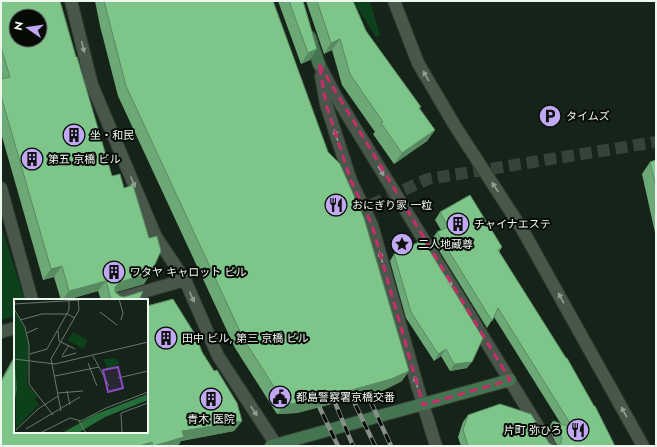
<svg xmlns="http://www.w3.org/2000/svg" width="657" height="447" viewBox="0 0 657 447" font-family="Jost,'Noto Sans JP',sans-serif">
	<style>
		.green { fill: #0c411c }
		.lines { fill: none; stroke-linecap: round; stroke-linejoin: round }
		.street-tunnel { stroke: #364338; stroke-width: 12; stroke-dasharray: 12 6; stroke-linecap: butt }
		.street-casing { stroke: #313c33; stroke-width: 14 }
		.secondary-casing { stroke: #313c33; stroke-width: 14 }
		.street { stroke: #48574a; stroke-width: 12 }
		.secondary { stroke: #447450; stroke-width: 12 }
		.rail-casing { stroke: #848f86; stroke-width: 4.5 }
		.rail { stroke: #060b06; stroke-width: 3; stroke-dasharray: 9; stroke-linecap: butt }
		.wall { fill: #6ca977 }
		.shaded-wall { fill: #588a61 }
		.building { fill: #7ec58a; stroke: #588a61; fill-rule: evenodd }
		.oneway { fill: #939f94 }
		.marked { fill: none; stroke: #c62e6a; stroke-width: 3; stroke-dasharray: 8 5; stroke-linejoin: round }
		.labels { text-anchor: middle; stroke-width: 4; stroke-linejoin: round; paint-order: stroke }
		.poi-label { font-size: 11px; fill: #eef7ef; stroke: #060b06; text-anchor: start }
		.inset-road { fill: none; stroke: #6c786e; stroke-width: 1 }
		.view { fill: #8c4ac6; fill-opacity: 0.15; stroke: #8c4ac6; stroke-width: 2 }
		.inset-edge { fill: none; stroke: #eef7ef; stroke-width: 2 }
	</style>
	<rect width="100%" height="100%" fill="#162318"/>
	<path class="green" d="M353,1H370L380,35L376,37Z
		M1,226L25,300H15V316L1,320Z"/>
	<g class="lines">
		<path class="street-tunnel" d="M355,212L428,179L656,142"/>
		<g class="street-casing">
			<path id="street" d="M71,1L92,85L156,237L185,280L218,356L277,446
				M394,1L418,63L455,126L522,229L643,446
				M319,64L335,95L550,446
				M321,76L326,104L351,181L372,225L418,388L436,446
				M1,188L32,300
				M115,300L185,280
				M1,332L15,328"/>
		</g>
		<g class="secondary-casing">
			<path id="secondary" d="M310,37L319,64
				M271,446L510,380"/>
		</g>
		<use href="#street" class="street"/>
		<use href="#secondary" class="secondary"/>
		<g class="rail-casing">
			<path id="rail" d="M363,385L391,446
				M348,389L375,446
				M331,393L353,446
				M315,398L338,446"/>
		</g>
		<use href="#rail" class="rail"/>
	</g>
	<path class="wall" d="M1,1L76,57L144,284L116,292L120,296L139,300H101L98,291L66,300H61L54,277L43,280L1,133Z
		M95,1H273L402,381L384,390L297,413L277,414L235,348L118,96L100,26Z
		M278,1H303L310,60L301,64Z
		M306,1H353L366,31L435,130L427,141L394,164L373,134L375,132L342,85L332,50L324,54Z
		M656,160V237L642,174L650,162Z
		M440,212L502,247L499,252L615,446L557,445L548,428L553,421L561,424L494,317L487,328L432,239L437,232L441,230L435,220Z
		M394,254L467,368L450,371L441,356L434,361L406,318L390,261Z
		M202,352L242,421L234,431L181,441L178,446H1V380L11,362L15,356V432Z
		M468,415L549,443L554,446H461L458,437L463,422Z"/>
	<path class="shaded-wall" d="M340,39L332,50L324,54L331,43Z
		M317,49L310,60L301,64L308,53Z
		M435,130L427,141L394,164L402,153Z
		M62,266L54,277L43,280L51,269Z
		M151,273L144,284L113,293L115,287L120,282Z
		M106,281L98,291L66,300H62L69,291Z
		M446,349L441,356L434,361L438,354Z
		M472,362L467,368L450,371L454,364Z
		M409,371L402,381L384,390L297,413L277,414L285,404Z
		M242,421L234,431L181,441L178,446H153L182,431Z
		M152,442L150,446H139Z"/>
	<path class="building" d="M1,1H60L76,57H77L112,176L120,174L124,188L133,185L149,238L157,236L161,251L151,273L120,282L115,287V292L120,296L124,297L143,291L139,300H111L106,281L69,291L62,266L51,269L1,96V79L10,77L1,47ZM16,16H40V40H16Z
		M104,1H273L328,152L340,164L364,218L409,371L391,379L305,403L285,404L243,338L126,86Z
		M289,1H303L317,49L308,53Z
		M317,1H353L366,31L421,107L419,108L435,130L402,153L381,123L383,122L350,74L340,39L331,43Z
		M656,160V187L650,162Z
		M470,195L502,247L498,250L566,358H567L594,406H595L615,446H555L561,443L562,438L553,421L573,428L498,308L492,321L437,232L448,227L440,212Z
		M423,240L483,338L472,362L454,364L446,349L438,354L411,312L394,254Z
		M173,299L196,336L202,352L214,371L217,370L237,403L242,421L182,431L184,437L153,446L152,442L139,446H1V382L15,357V432H147V306Z
		M500,404L531,414L549,443L554,446H468L463,430L468,415Z"/>
	<defs><path id="oneway-solid" d="M-6-.8H1V-3.2L6.5 0L1 3.2V.8H-6Z"/></defs>
	<g class="oneway">
		<use href="#oneway-solid" transform="translate(83 47) rotate(76)"/>
		<use href="#oneway-solid" transform="translate(426 76) rotate(-120)"/>
		<use href="#oneway-solid" transform="translate(336 135) rotate(-108)"/>
		<use href="#oneway-solid" transform="translate(381 171) rotate(59)"/>
		<use href="#oneway-solid" transform="translate(133 182) rotate(67)"/>
		<use href="#oneway-solid" transform="translate(495 187) rotate(-123)"/>
		<use href="#oneway-solid" transform="translate(381 257) rotate(-106)"/>
		<use href="#oneway-solid" transform="translate(449 281) rotate(58)"/>
		<use href="#oneway-solid" transform="translate(192 297) rotate(66)"/>
		<use href="#oneway-solid" transform="translate(561 298) rotate(-119)"/>
		<use href="#oneway-solid" transform="translate(416 382) rotate(-106)"/>
		<use href="#oneway-solid" transform="translate(254 411) rotate(57)"/>
		<use href="#oneway-solid" transform="translate(624 412) rotate(-119)"/>
	</g>
	<path class="marked" d="M319,64L510,380L423,405L372,225L351,181L326,104Z"/>
	<defs>
		<g id="parking-disc" transform="scale(1.15)"><circle r="9.5" fill="#c1a8f3" stroke="#060b06"/><path d="M-3.5-5.5H1a3.5 3.5 0 0 1 0 7H-1V5.5H-3.5ZM-1-3.4V-.6H.8a1.4 1.4 0 0 0 0-2.8Z" fill="#111"/></g>
		<g id="building-disc" transform="scale(1.15)"><circle r="9.5" fill="#c1a8f3" stroke="#060b06"/><path d="M-4-6H4V6H1V3H-1V6H-4ZM-2.5-4.3h1.7v1.8h-1.7ZM.8-4.3h1.7v1.8H.8ZM-2.5-1h1.7V.8h-1.7ZM.8-1h1.7V.8H.8Z" fill="#111"/></g>
		<g id="restaurant-disc" transform="scale(1.15)"><circle r="9.5" fill="#c1a8f3" stroke="#060b06"/><path d="M-5-6h1v4h1v-4h1v4h1v-4h1v5L-1.5 .5V6h-2V.5L-5-1ZM5-6V6H3V1.5H1.5Q1.5-4 5-6Z" fill="#111"/></g>
		<g id="sight-disc" transform="scale(1.15)"><circle r="9.5" fill="#c1a8f3" stroke="#060b06"/><path d="M0-6L1.8-2.2L6-1.7L2.9 1.2L3.7 5.4L0 3.3L-3.7 5.4L-2.9 1.2L-6-1.7L-1.8-2.2Z" fill="#111"/></g>
		<g id="civic-disc" transform="scale(1.15)"><circle r="9.5" fill="#c1a8f3" stroke="#060b06"/><path d="M-.6-6.5H3V-4.5H.6V-3L4-1V1h2V6H-6V1h2V-1L-.6-3ZM-1.2 2.5V6h2.4V2.5Z" fill="#111"/></g>
	</defs>
	<g fill-rule="evenodd">
		<use href="#parking-disc" x="550" y="116"/>
		<use href="#building-disc" x="74" y="135"/>
		<use href="#building-disc" x="32" y="159"/>
		<use href="#restaurant-disc" x="336" y="205"/>
		<use href="#building-disc" x="458" y="224"/>
		<use href="#sight-disc" x="402" y="244"/>
		<use href="#building-disc" x="114" y="272"/>
		<use href="#building-disc" x="166" y="338"/>
		<use href="#civic-disc" x="280" y="397"/>
		<use href="#building-disc" x="211" y="399"/>
		<use href="#restaurant-disc" x="578" y="430"/>
	</g>
	<g class="labels">
		<g class="poi-label">
			<text x="566" y="120">タイムズ</text>
			<text x="90" y="139">坐・和民</text>
			<text x="48" y="163">第五 京橋 ビル</text>
			<text x="352" y="209">おにぎり家 一粒</text>
			<text x="474" y="228">チャイナエステ</text>
			<text x="418" y="248">二人地蔵尊</text>
			<text x="130" y="276">ワタヤ キャロット ビル</text>
			<text x="182" y="342">田中 ビル, 第三 京橋 ビル</text>
			<text x="296" y="401">都島警察署京橋交番</text>
			<text x="211" y="423" text-anchor="middle">青木 医院</text>
			<text x="562" y="434" text-anchor="end">片町 弥ひろ</text>
		</g>
	</g>
	<g transform="translate(14 299)">
		<rect width="134" height="134" fill="#162318"/>
		<path d="M0,11L10,28L15,46L13,85L24,97L21,100L26,107H23L2,130ZM59,33L74,41L69,50L54,41ZM100,59L106,64L94,71L89,60Z" fill="#0c411c"/>
		<path d="M0,57L3,89L0,105ZM134,95V101L91,118L64,134H48L80,116Z" fill="#266e39"/>
		<path class="inset-road" d="M105,0L109,14L107,21M0,5L66,1M0,10L11,28L15,46V85L39,116M86,13L103,26M6,21L28,15H53L61,19M44,32L45,42L61,50M13,34L24,29M16,55L33,50L55,11V0M48,57L55,46M79,57L95,87M48,58L62,54M0,60L41,65L134,43M74,64L83,87M41,77L85,68M104,79L134,72M53,92L56,106M44,94L69,92M47,112L37,60L65,11L64,0M65,122L72,134M12,130L66,98M2,131L24,110L44,97M26,134L56,119L67,122L92,109L134,93M108,134L107,114L134,104"/>
		<path class="view" d="M104,68L109,89L94,93L89,71Z"/>
		<rect width="134" height="134" class="inset-edge"/>
	</g>
	<rect width="657" height="447" fill="none" stroke="#eef7ef" stroke-width="4"/>
	<g transform="translate(28 28) rotate(283)"><circle r="19" fill="#060b06" stroke="#636963"/>
	<path d="M0-3L7 15L0 10L-7 15Z" fill="#c1a8f3"/>
	<text y="-6" font-size="11" font-weight="bold" text-anchor="middle" fill="#eef7ef">N</text>
	</g>
</svg>
